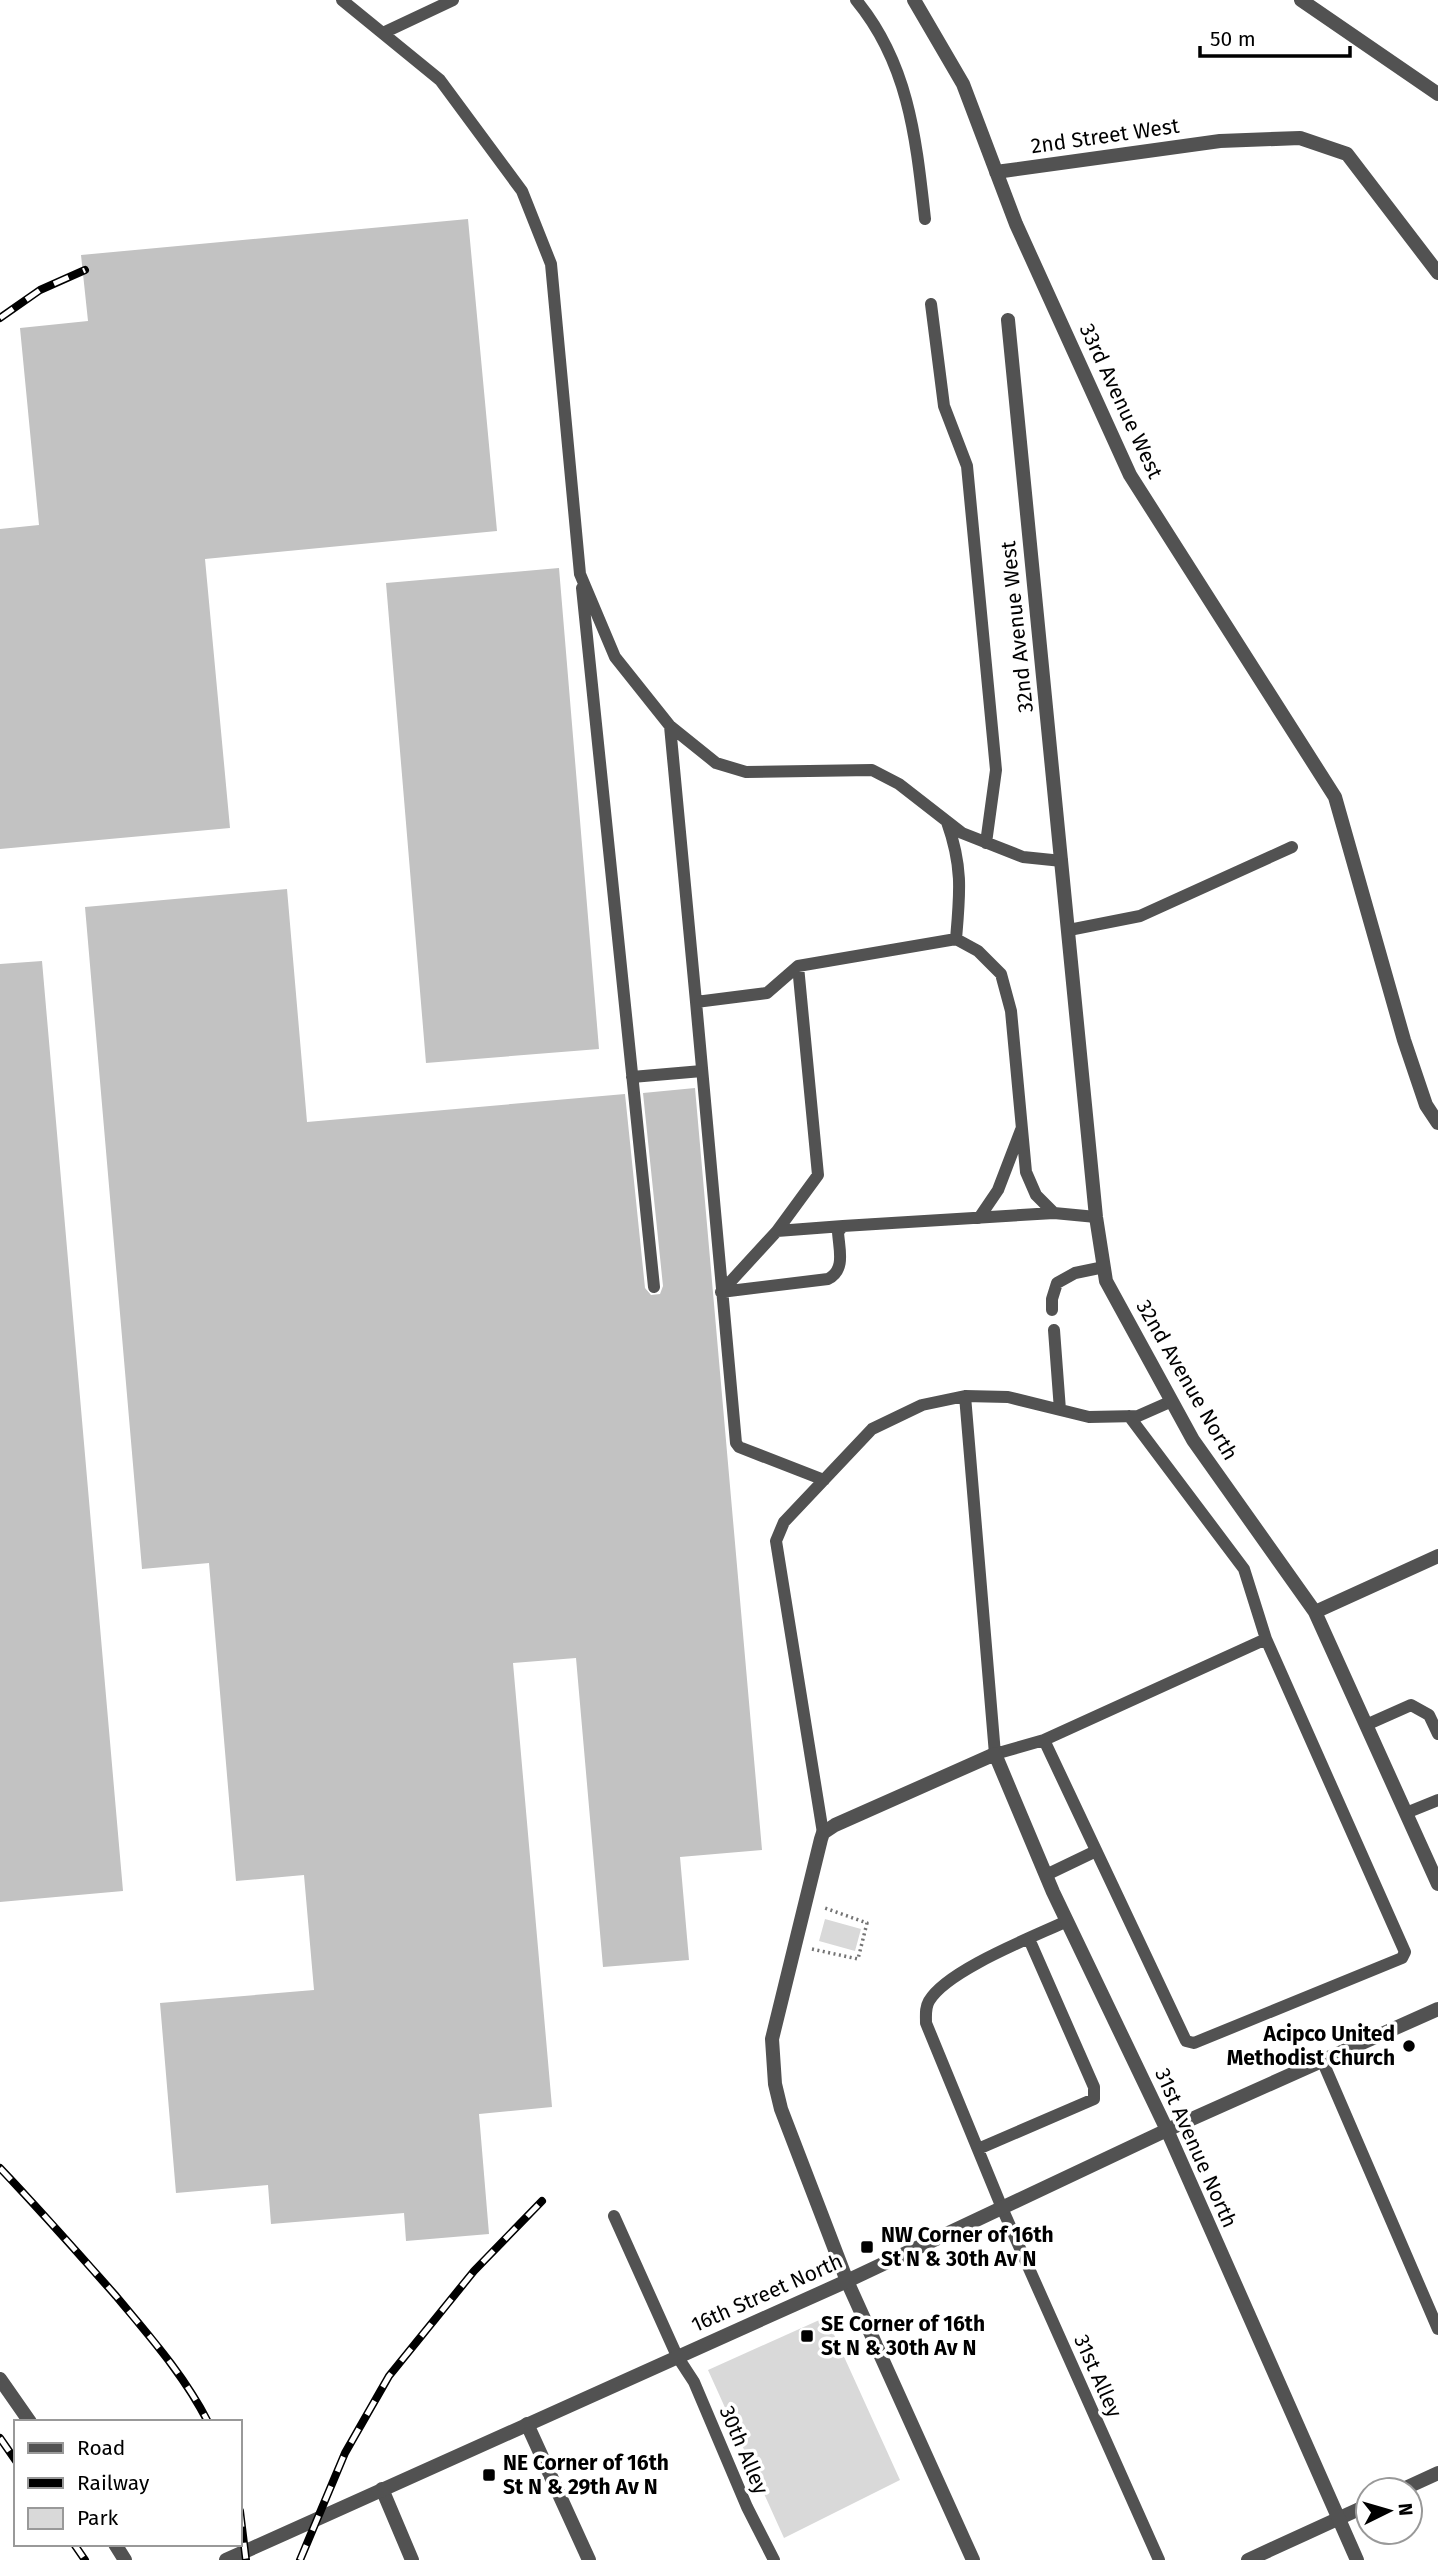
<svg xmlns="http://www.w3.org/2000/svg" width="1438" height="2560" viewBox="0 0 1438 2560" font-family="'Fira Sans',sans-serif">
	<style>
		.green { fill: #d9d9d9 }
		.building { fill: #c2c2c2 }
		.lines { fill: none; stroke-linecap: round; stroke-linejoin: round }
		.path { stroke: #747474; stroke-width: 3.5; stroke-dasharray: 2 3.5; stroke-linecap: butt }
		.service { stroke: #525252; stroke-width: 12 }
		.minor { stroke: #525252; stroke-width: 14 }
		.tertiary { stroke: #525252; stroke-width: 14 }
		.rail-casing { stroke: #000; stroke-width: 8 }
		.rail { stroke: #fff; stroke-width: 5; stroke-dasharray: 16; stroke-linecap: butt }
		.poi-dot { fill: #000; stroke: #fff; stroke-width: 2.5 }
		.labels { text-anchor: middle; stroke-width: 7; stroke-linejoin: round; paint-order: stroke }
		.street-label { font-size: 21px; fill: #000; stroke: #fff }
		.poi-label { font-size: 21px; font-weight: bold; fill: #000; stroke: #fff; text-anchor: start }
	</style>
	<rect width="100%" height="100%" fill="#fff"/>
	<path class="green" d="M825,1919L861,1929L855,1951L819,1941Z
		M826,2317L900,2480L784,2538L708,2370Z"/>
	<path class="building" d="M468,219L497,531L205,559L230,828L0,849V529L39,525L20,328L88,321L81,255Z
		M559,568L599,1049L426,1063L386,583Z
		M287,889L307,1122L625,1094L645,1288L651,1295L660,1294L663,1286L643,1093L695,1088L762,1850L680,1857L689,1960L603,1967L576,1658L513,1663L552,2107L479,2114L489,2234L406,2241L404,2213L271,2224L268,2185L176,2193L160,2003L314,1990L304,1875L236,1881L209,1563L142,1569L85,907Z
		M42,961L123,1891L0,1902V964Z"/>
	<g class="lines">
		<path class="path" d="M812,1949L858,1959L867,1923L822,1907"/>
		<path class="service" d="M342,0L440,80L522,191L551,264L580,574L615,657L670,726L716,763L746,772L872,770L899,784L962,833L1023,857L1062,861
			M856,0C909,64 916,139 925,219
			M383,33L453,0
			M931,304L944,406L967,466L996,770L986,843
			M582,588L654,1287
			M670,726L696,1002
			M947,822C963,867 960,893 956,939
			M1069,930L1140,916L1292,847
			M632,1077L702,1071
			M979,1218L998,1190L1021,1130
			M777,1231L843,1226
			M721,1292L828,1279C846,1270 839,1249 838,1232L843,1226L1054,1213L1096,1217
			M721,1292L777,1231L818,1175L798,966
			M1052,1310V1299L1057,1283L1075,1273L1104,1267
			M1054,1330L1060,1410
			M965,1396L995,1754L1044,1740L1266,1639L1244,1569L1129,1416
			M824,1480L739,1447L736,1443L696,1002L767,993L798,966L956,939L978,951L1001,974L1011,1011L1026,1172L1036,1195L1054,1213
			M1366,1725L1411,1705L1429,1715L1438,1734
			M1044,1740L1186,2041L1194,2043L1402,1958L1405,1952L1266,1639
			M1406,1813L1438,1800
			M823,1833L776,1541L784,1522L872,1429L922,1405L965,1396L1008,1397L1089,1417L1138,1416L1172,1401
			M1046,1875L1096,1851
			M1067,1921C1033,1937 947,1970 929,2001C925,2008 926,2015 926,2023L1002,2208L1159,2560
			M1322,2060L1438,2329
			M978,2149L1094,2099V2087L1029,1939
			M614,2216L677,2356L694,2382L747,2507L774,2560"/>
		<path class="minor" d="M914,0L963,84L1016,224L1130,475L1335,797L1404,1040L1426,1105L1438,1123
			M1301,0L1438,94
			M996,172L1220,141L1300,138L1347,154L1438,273
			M1008,320L1096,1217L1106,1281L1193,1440L1315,1612L1438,1884
			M1315,1612L1438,1556
			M847,2281L973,2560
			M0,2379L30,2422
			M527,2424L589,2560
			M382,2489L412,2560
			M1401,2490L1438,2473
			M115,2544L125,2560
			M1248,2560L1368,2505"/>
		<path class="tertiary" d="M847,2281L781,2109L775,2084L772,2039L821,1839L823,1833L835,1825L995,1754L1053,1892L1167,2130L1357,2560
			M226,2560L847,2281L1167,2130L1438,2009"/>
		<g class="rail-casing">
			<path id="rail" d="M0,318L40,290L85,270
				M0,2168C40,2210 78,2253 116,2296C150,2337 184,2375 208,2422
				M0,2438L16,2461
				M240,2511L246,2560
				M74,2544L85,2560
				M300,2560L345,2453L389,2376L474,2271L542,2201"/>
		</g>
		<use href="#rail" class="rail"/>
	</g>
	<g class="poi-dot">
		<circle cx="1409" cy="2046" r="7"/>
		<rect x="860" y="2240" width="14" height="14" rx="3.5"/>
		<rect x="800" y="2329" width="14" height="14" rx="3.5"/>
		<rect x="482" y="2468" width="14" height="14" rx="3.5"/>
	</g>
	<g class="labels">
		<g class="street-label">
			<text transform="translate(1105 136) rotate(-8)" y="7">2nd Street West</text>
			<text transform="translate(1121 401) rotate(65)" y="7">33rd Avenue West</text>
			<text transform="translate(1017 627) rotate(-96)" y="7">32nd Avenue West</text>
			<text transform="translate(1187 1380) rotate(60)" y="7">32nd Avenue North</text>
			<text transform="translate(1196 2148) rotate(66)" y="7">31st Avenue North</text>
			<text transform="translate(767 2293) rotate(-24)" y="7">16th Street North</text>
			<text transform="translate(1098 2376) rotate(66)" y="7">31st Alley</text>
			<text transform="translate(744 2450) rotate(67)" y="7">30th Alley</text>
		</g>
		<g class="poi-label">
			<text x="1395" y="2041" text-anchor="end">Acipco United<tspan x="1395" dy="24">Methodist Church</tspan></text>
			<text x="881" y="2242">NW Corner of 16th<tspan x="881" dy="24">St N &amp; 30th Av N</tspan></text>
			<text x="821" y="2331">SE Corner of 16th<tspan x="821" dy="24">St N &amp; 30th Av N</tspan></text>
			<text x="503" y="2470">NE Corner of 16th<tspan x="503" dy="24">St N &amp; 29th Av N</tspan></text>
		</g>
	</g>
	<rect x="14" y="2420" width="228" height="126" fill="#ffffff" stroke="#999999" stroke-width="2"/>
	<rect x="28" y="2443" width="35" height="10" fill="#525252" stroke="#999999" stroke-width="2"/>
	<text x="77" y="2455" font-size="21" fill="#000000">Road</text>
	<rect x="28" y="2478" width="35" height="10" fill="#000000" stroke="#999999" stroke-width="2"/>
	<text x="77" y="2490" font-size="21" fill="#000000">Railway</text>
	<rect x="28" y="2508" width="35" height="21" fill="#d9d9d9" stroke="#999999" stroke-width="2"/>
	<text x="77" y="2525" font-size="21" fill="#000000">Park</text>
	<g transform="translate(1389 2511) rotate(85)"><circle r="33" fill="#ffffff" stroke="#999999" stroke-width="2"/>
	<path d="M0-5L12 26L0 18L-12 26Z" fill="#000000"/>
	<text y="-10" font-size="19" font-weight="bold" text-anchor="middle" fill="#000000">N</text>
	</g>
	<path d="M1200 46v10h150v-10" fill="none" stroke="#000000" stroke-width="3.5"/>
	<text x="1210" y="46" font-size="21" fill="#000000" stroke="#ffffff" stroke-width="5" paint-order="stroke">50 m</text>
</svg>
